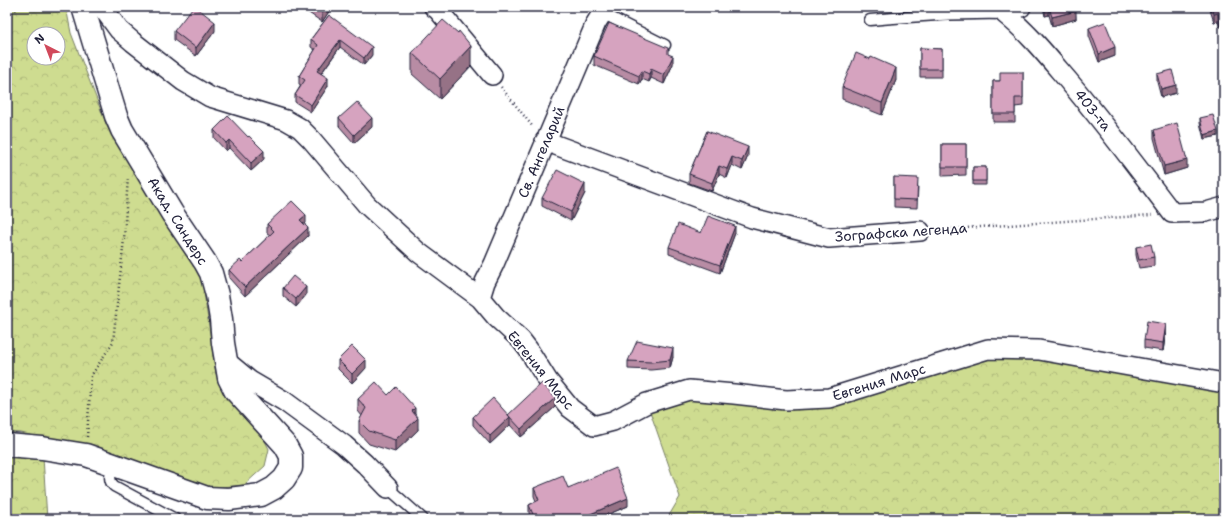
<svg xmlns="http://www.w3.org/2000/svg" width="1231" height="526" viewBox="0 0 1231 526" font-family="'Shantell Sans',sans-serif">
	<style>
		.forest { fill: url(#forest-crowns); stroke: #787f66; fill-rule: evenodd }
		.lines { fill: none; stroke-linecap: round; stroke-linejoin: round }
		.service-casing { stroke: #22223b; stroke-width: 13 }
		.minor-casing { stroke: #22223b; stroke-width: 22 }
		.tertiary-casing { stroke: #22223b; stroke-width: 25 }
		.path { stroke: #22223b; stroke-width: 2.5; stroke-dasharray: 1 3; stroke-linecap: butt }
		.service { stroke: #fff; stroke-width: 10 }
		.minor { stroke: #fff; stroke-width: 19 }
		.tertiary { stroke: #fff; stroke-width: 22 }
		.wall { fill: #b88ca4; stroke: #22223b }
		.shaded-wall { fill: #967286; stroke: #22223b }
		.building { fill: #d6a3bf; stroke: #22223b }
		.labels { text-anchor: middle; stroke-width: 4; stroke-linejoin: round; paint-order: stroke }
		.street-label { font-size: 14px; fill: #22223b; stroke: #fff }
	</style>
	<defs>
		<pattern id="forest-crowns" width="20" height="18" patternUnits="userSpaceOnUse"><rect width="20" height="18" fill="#cedc90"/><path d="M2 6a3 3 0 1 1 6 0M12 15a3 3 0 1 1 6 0" fill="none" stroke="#b1bc7d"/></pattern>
	</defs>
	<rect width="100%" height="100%" fill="#fff"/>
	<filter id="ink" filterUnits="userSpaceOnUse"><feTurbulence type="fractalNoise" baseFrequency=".025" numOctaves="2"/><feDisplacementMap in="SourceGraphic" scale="8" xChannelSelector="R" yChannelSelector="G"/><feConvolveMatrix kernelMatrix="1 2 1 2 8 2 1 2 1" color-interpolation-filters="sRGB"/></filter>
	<g filter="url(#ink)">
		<path class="forest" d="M7,7H66L71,33L107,126L201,272L216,374L234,400L259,429L269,449L265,466L244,485L208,488L97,450L21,433L7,432ZM34,34H58V58H34Z
			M988,349L1224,383V519H667L680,497L647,403L689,390L786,400Z
			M43,457L47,519H7V458Z"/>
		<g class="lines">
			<g class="service-casing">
				<path id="service" d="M602,13L665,45
					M870,20C915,16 960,13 1005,14
					M114,465C111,473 107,479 114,486L175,519
					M388,488L423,519"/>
			</g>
			<g class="minor-casing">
				<path id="minor" d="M102,7L119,30L133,42L183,81L210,97L286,120L300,128L311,139L367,205L418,252L480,298L496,317L521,340L528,349L548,381L570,408L594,426L613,421L647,403L689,390L734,394L786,400L829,398L988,349L1039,350L1224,383
					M434,7L438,10L492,75
					M1021,7L1005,14C1026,31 1043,51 1060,71C1100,117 1136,166 1172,213L1206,212L1224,207
					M545,141L752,218L829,238L920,231
					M480,298L485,282L494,264L596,23L606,7
					M227,362L250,381L284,401L344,445L365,464L388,488"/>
			</g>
			<g class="tertiary-casing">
				<path id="tertiary" d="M7,445L42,448L86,455L207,498L229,499L261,495L274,488L284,479L291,468V456L285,445L235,390L229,378L223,343L221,319L217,295L211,273L205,262L172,213L122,130L116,116L83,7"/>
			</g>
			<path class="path" d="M7,19L18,7
				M501,87L533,127
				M936,230L1152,215
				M87,437L91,376L113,342L124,239L128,177"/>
			<use href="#service" class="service"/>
			<use href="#minor" class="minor"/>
			<use href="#tertiary" class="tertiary"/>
		</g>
		<path class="wall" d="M300,7H332L322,22Z
			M1043,7H1075L1076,19L1052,26L1049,15L1045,16Z
			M1209,7H1224V26L1220,27L1218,21L1214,22Z
			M329,15L372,55L364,65L340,47L321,74L328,86L311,112L295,102V95L301,85L299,84V76L315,50L311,47V39Z
			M1089,28L1115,56L1099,62L1089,36Z
			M174,31H215L196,56L174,40Z
			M920,48L942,49V77H920Z
			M412,53L471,66L440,99L412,74Z
			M668,54L673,64L664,84L651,78L649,82L642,79L639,84L594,65V56Z
			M1023,72V106L1015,107V122H993V81H1000Z
			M1157,74L1176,93L1161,97L1157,82Z
			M896,80L882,115L842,99V87Z
			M339,118L372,127L354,143L339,126Z
			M1200,118L1218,136L1204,139L1200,123Z
			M214,130L264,159L251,171L229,148L226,151L214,138Z
			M1154,130L1187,168L1164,175L1154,138Z
			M707,131L748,156L742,170L732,165L727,178L719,174L712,191L689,183V174Z
			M942,144H966V175L942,176Z
			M973,167H986V185H973Z
			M894,177L918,186L917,208L894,207Z
			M585,193L571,221L542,206V198Z
			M306,223L305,224L308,236L245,296L229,278V270L242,262L270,235L267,233V224Z
			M701,233H735L720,273L669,254V247Z
			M1136,247L1154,257V266L1139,268L1136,255Z
			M283,288L306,295L296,307L283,296Z
			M1224,316V343H1222V334Z
			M1166,332L1163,351L1144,348V340Z
			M673,357L670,368L651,370L628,369V361Z
			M338,360L366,368L352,383L338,369Z
			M358,399L415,414L418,430L395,452L369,444L359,433V421L362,416L358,411Z
			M555,407L521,437L510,425L490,444L473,425V417L508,415Z
			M534,488H568L628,506L597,519H531L529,513V505L536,501L534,496Z"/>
		<path class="shaded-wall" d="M323,7H332L322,22V10Z
			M1049,7V15L1045,16V8Z
			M1076,11V19L1052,26V17Z
			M1218,13V21L1214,22V14Z
			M1224,17V26L1220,27V19Z
			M215,22V31L196,56V48Z
			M340,40V47L317,79V71Z
			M471,46V66L440,99V79Z
			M372,47V55L364,65V58Z
			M1115,47V56L1099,62V54Z
			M673,56V64L664,84V75Z
			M896,68V80L882,115V103Z
			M651,69V78L649,82V74Z
			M642,71V79L639,84V76Z
			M328,78V86L311,112V105Z
			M1176,85V93L1161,97V89Z
			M372,118V127L354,143V135Z
			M1218,131V136L1204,139V135Z
			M229,140V148L226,151V143Z
			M748,147V156L742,170V161Z
			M264,151V159L251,171V163Z
			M732,157V165L727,178V169Z
			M1187,160V168L1164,175V166Z
			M719,166V174L712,191V183Z
			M585,184V193L571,221V212Z
			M306,215V223L300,228V220Z
			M735,226V233L720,273V265Z
			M308,228V236L245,296V287Z
			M306,287V295L296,307V299Z
			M1166,324V332L1163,351V343Z
			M673,348V357L670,368V360Z
			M366,360V368L352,383V374Z
			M555,398V407L521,437V429Z
			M415,408V420L412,411Z
			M510,417V425L490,444V436Z
			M418,418V430L395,452V440Z
			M628,498V506L597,519H581V518Z"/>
		<path class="building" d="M193,7H196L215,22L196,48L174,31Z
			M318,7H323L322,10Z
			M1049,7H1075L1076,11L1052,17Z
			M1212,7H1224V17L1220,19L1218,13L1214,14Z
			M329,15L372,47L364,58L340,40L317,71L328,78L311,105L295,95L305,80L299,76L318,45L311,39Z
			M443,20L458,33L459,31L471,46L440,79L412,53Z
			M1105,22L1115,47L1099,54L1089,28Z
			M609,23L668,48V54L673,56L664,75L651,69L649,74L642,71L639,76L594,56Z
			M920,48L942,49V69H920Z
			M856,53L870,59L871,57L896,68L882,103L842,87Z
			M1172,70L1176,85L1161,89L1157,74Z
			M1000,72H1023V98H1015V114H993V81H1000Z
			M357,102L372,118L354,135L339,118Z
			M1213,115L1218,131L1204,135L1200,118Z
			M228,116L248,137L249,136L264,151L251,163L229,140L226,143L214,130Z
			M1177,123L1187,160L1164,166L1154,130Z
			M707,131L748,147L742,161L732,157L727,169L719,166L712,183L689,174Z
			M942,144H966V167H942Z
			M973,167H986V181H973Z
			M557,170L585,184L571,212L542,198Z
			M894,177L918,178L917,200L894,199Z
			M292,201L306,215L300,220L308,228L245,287L229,270L240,260L242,262L274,231L267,224Z
			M708,216L735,226L720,265L669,247L678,224L701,233Z
			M1151,244L1154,257L1139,260L1136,247Z
			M293,276L306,287L296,299L283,288Z
			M1223,316H1224V335L1222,334Z
			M1147,321L1166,324L1163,343L1144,340Z
			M637,341L673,348L670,360L651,362L628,361Z
			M352,346L366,360L352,374L338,360Z
			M376,382L388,395L396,387L415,408L412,411L418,418L395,440L369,431L359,421L366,408L358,399Z
			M542,383L555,398L521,429L508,415Z
			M493,398L510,417L490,436L473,417Z
			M616,468L628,498L581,518V519H535L529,505L539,500L534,488L563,476L568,488Z"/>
	</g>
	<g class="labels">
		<g class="street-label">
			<text transform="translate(1093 110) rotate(51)" y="5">403-та</text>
			<text transform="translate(541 152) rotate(-67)" y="5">Св. Ангеларий</text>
			<text transform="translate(178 221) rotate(58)" y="5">Акад. Сандерс</text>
			<text transform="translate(901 232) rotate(-4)" y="5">Зографска легенда</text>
			<text transform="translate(541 370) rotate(51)" y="5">Евгения Марс</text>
			<text transform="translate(879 382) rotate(-17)" y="5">Евгения Марс</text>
		</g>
	</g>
	<rect width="1231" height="526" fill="none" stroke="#fff" stroke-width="24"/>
	<rect x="12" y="12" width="1207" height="502" fill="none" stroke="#22223b" stroke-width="1.5" filter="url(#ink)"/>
	<g transform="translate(46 46) rotate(318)"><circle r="19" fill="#ffffff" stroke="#a7a7b1"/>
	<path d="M0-3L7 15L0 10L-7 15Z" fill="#d1495b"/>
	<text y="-6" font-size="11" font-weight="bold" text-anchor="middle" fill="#22223b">N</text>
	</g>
</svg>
